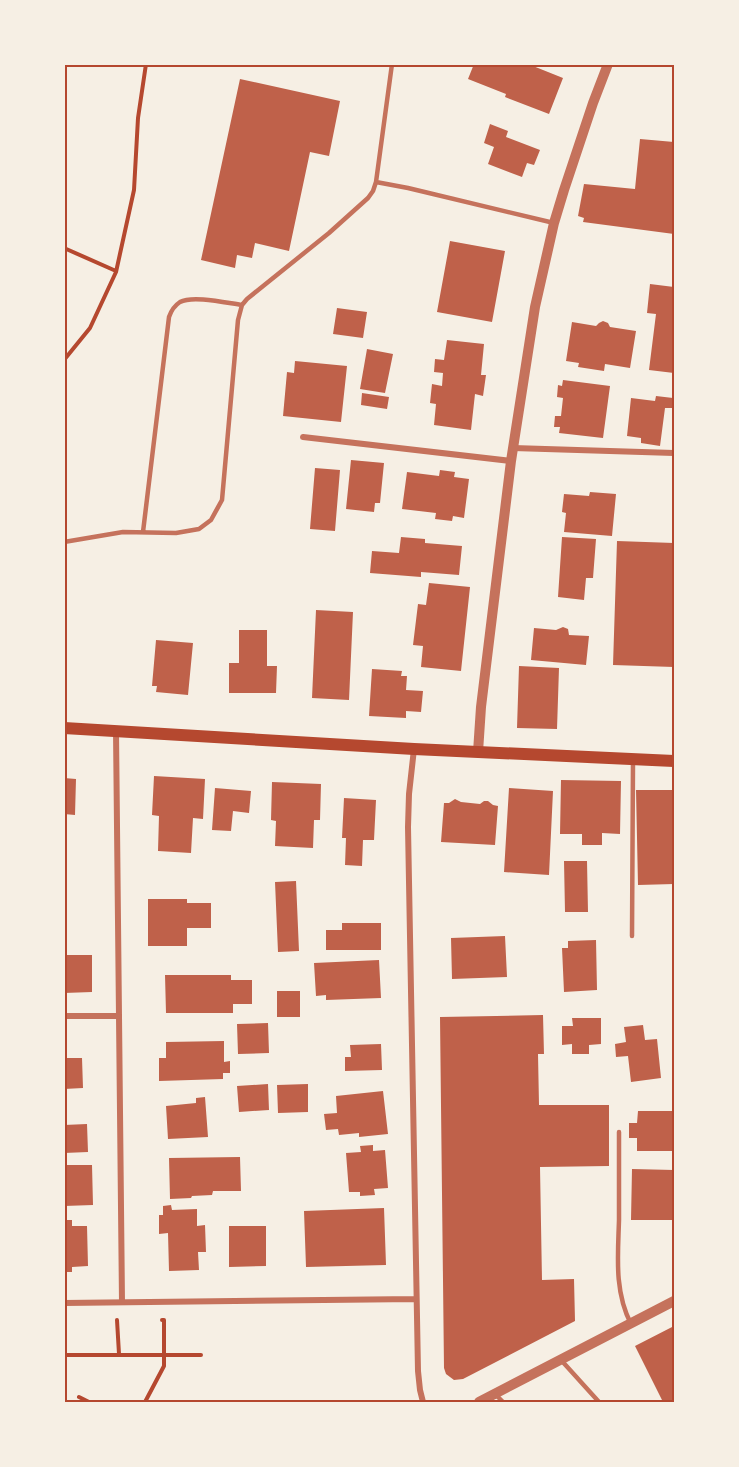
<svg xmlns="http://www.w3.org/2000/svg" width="739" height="1467" viewBox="0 0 739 1467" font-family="Karla,sans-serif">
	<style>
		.building { fill: #bf614a }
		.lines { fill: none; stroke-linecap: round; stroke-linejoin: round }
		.path { stroke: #b5482f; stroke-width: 4 }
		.service { stroke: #c5725c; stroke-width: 4.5 }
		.minor { stroke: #c5725c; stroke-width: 6 }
		.tertiary { stroke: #c5725c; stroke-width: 10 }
		.secondary { stroke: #b5482f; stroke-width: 12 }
		.neatline { fill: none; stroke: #b5482f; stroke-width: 2 }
	</style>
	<rect width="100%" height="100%" fill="#f6efe4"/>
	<path class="building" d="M474,64H528L563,78L549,114L505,97L506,94L468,79Z
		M240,79L340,101L329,156L310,152L289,251L255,243L252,258L237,255L235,268L201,260Z
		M490,124L508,131L506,137L540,150L534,165L527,163L522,177L488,164L494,147L484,143Z
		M640,139L674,142V234L583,222L584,218L578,216L584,184L635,189Z
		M450,241L505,251L492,322L437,312Z
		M650,284L674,287V373L649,370L656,314L647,313Z
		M337,308L367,312L363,338L333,334Z
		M603,321L608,323L610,327L636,331L630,368L605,364L604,371L578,367L579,363L566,361L572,322L596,326L599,323Z
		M447,340L484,344L481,375H486L483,396L475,394L471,430L434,425L436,404L430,403L432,384L442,386L443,373L434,372L435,359L444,360Z
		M367,349L393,354L385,393L360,389Z
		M295,361L347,366L341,422L283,416L287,372L294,373Z
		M563,380L610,386L603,438L559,433L560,427H554L555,416H561L563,398L557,397L558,385L562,386Z
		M362,393L389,397L387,409L361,405Z
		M656,396L673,398L672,408H665L660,446L641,443V438L627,436L631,398L655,401Z
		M351,460L384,463L380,503H375L374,512L346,509Z
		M315,468L340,470L335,531L310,529Z
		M440,470L455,472L454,477L469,479L464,518L453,516L452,521L435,519L436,513L402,509L407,472L439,476Z
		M590,492L616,494L612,536L564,532L566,513L562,512L564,494L589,496Z
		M401,537L425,539V543L462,546L459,575L421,572V577L370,573L372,551L399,553Z
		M562,537L596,539L593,578H586L584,600L558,597Z
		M617,541L674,543V667L613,665Z
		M429,583L470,587L461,671L421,667L423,646L413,645L418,604L426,605Z
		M316,610L353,612L349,700L312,698Z
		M563,627L568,629L569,635L589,636L586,665L531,660L534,628L556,630Z
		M239,630H267V666H277L276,693H229V663H239Z
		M156,640L193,643L188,695L156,692L157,686H152Z
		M519,666L559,668L557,729L517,728Z
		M372,669L402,671L401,676H407L406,690L423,691L421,712L406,711V718L369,716Z
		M154,776L205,779L203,819L193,818L191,853L158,851L159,816L152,815Z
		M64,778L76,779L75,815L64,814Z
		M561,780L621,781L620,834L602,833V845H582V834H560Z
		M272,782L321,784L320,820H314L313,848L275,846L276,821L271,820Z
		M215,788L251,791L249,813L233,811L231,831L212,830Z
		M509,788L553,791L549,875L504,872Z
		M636,790H674V884L638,885Z
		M344,798L376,800L374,840H363L362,866L345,865L346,838H342Z
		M455,799L461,802L480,804L484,801H488L493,805L498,806L495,845L441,842L444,803H449Z
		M564,861H587L588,912H565Z
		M296,881L299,951L278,952L275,882Z
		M148,899H187V903H211V928H187V946H148Z
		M342,923H381V950H326V930H342Z
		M505,936L507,977L452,979L451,938Z
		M596,940L597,990L564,992L562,948H568V941Z
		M64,955H92V992L64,993Z
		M379,960L381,998L326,1000V995L316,996L314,963Z
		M165,975H231V980H252V1004H233V1013H166Z
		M277,991H300V1017H277Z
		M543,1015L544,1054H538L539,1105H609V1166L540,1167L542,1280L574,1279L575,1321L463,1379L454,1380L446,1374L444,1368L440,1017Z
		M572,1018H601V1044L589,1045V1054H572V1044L562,1045V1026H573Z
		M268,1023L269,1053L238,1054L237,1024Z
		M643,1025L645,1040L657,1039L661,1078L631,1082L628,1056L616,1057L615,1044L626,1042L624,1027Z
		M224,1041V1062L230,1061V1073H223V1079L159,1081V1058H166V1042Z
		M381,1044L382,1070L345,1071V1057H351L350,1045Z
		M64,1058H82L83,1088L64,1089Z
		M268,1084L269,1110L239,1112L237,1086Z
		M308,1084V1112L278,1113L277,1085Z
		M383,1091L388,1134L359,1137V1133L339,1135L338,1129L326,1130L324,1114L337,1113L336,1096Z
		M205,1097L208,1137L168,1139L166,1106L196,1103V1098Z
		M638,1111H672V1140H674V1151H637V1138H629V1123H637Z
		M87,1124L88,1152L64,1153V1125Z
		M373,1145V1151L385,1150L388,1188L374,1189L375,1195L360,1196V1192H349L346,1153L361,1152L360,1146Z
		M240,1157L241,1191H213L212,1195L192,1196L191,1198L170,1199L169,1158Z
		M64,1165H92L93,1205L64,1206Z
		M632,1169L674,1170V1220H631Z
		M171,1205L172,1210L197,1209V1226L205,1225L206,1252H198L199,1270L169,1271L168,1233L159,1234V1215H163V1206Z
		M384,1208L386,1265L306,1267L304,1211Z
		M64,1220H72V1226H87L88,1266L72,1267V1272H64Z
		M229,1226H266V1266L229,1267Z
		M674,1326V1402H663L635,1346Z"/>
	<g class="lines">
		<path class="path" d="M64,248L116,271
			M64,360L90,328L116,272L134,190L138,118L146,64
			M117,1320L119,1354
			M64,1355H201
			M79,1397L89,1402
			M145,1402L164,1366V1320H162"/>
		<path class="service" d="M376,182L408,188L554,223
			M143,532L169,317C171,311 174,306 180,302C193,295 227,303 242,305
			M64,542L123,532L176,533L199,529L211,520L222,500L238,320L242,305L247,299L329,233L368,198L373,191L376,182L392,64
			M632,936L633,761
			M619,1132C619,1161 619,1191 619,1220C618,1255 614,1291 631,1324
			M561,1360L599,1402
			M495,1394L503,1402"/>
		<path class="minor" d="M303,437L511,461
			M513,448L674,453
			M116,731L122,1302
			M414,749L409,794L408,827L418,1371L420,1390L423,1402
			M64,1016H119
			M64,1303L416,1299"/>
		<path class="tertiary" d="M478,752L481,707L511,461L535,307L554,223L564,190L593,103L608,64
			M479,1402L674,1301"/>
		<path class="secondary" d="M64,728L414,749L674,761"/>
	</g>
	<rect width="739" height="1467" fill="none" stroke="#f6efe4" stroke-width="132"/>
	<rect x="66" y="66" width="607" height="1335" class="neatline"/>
</svg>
